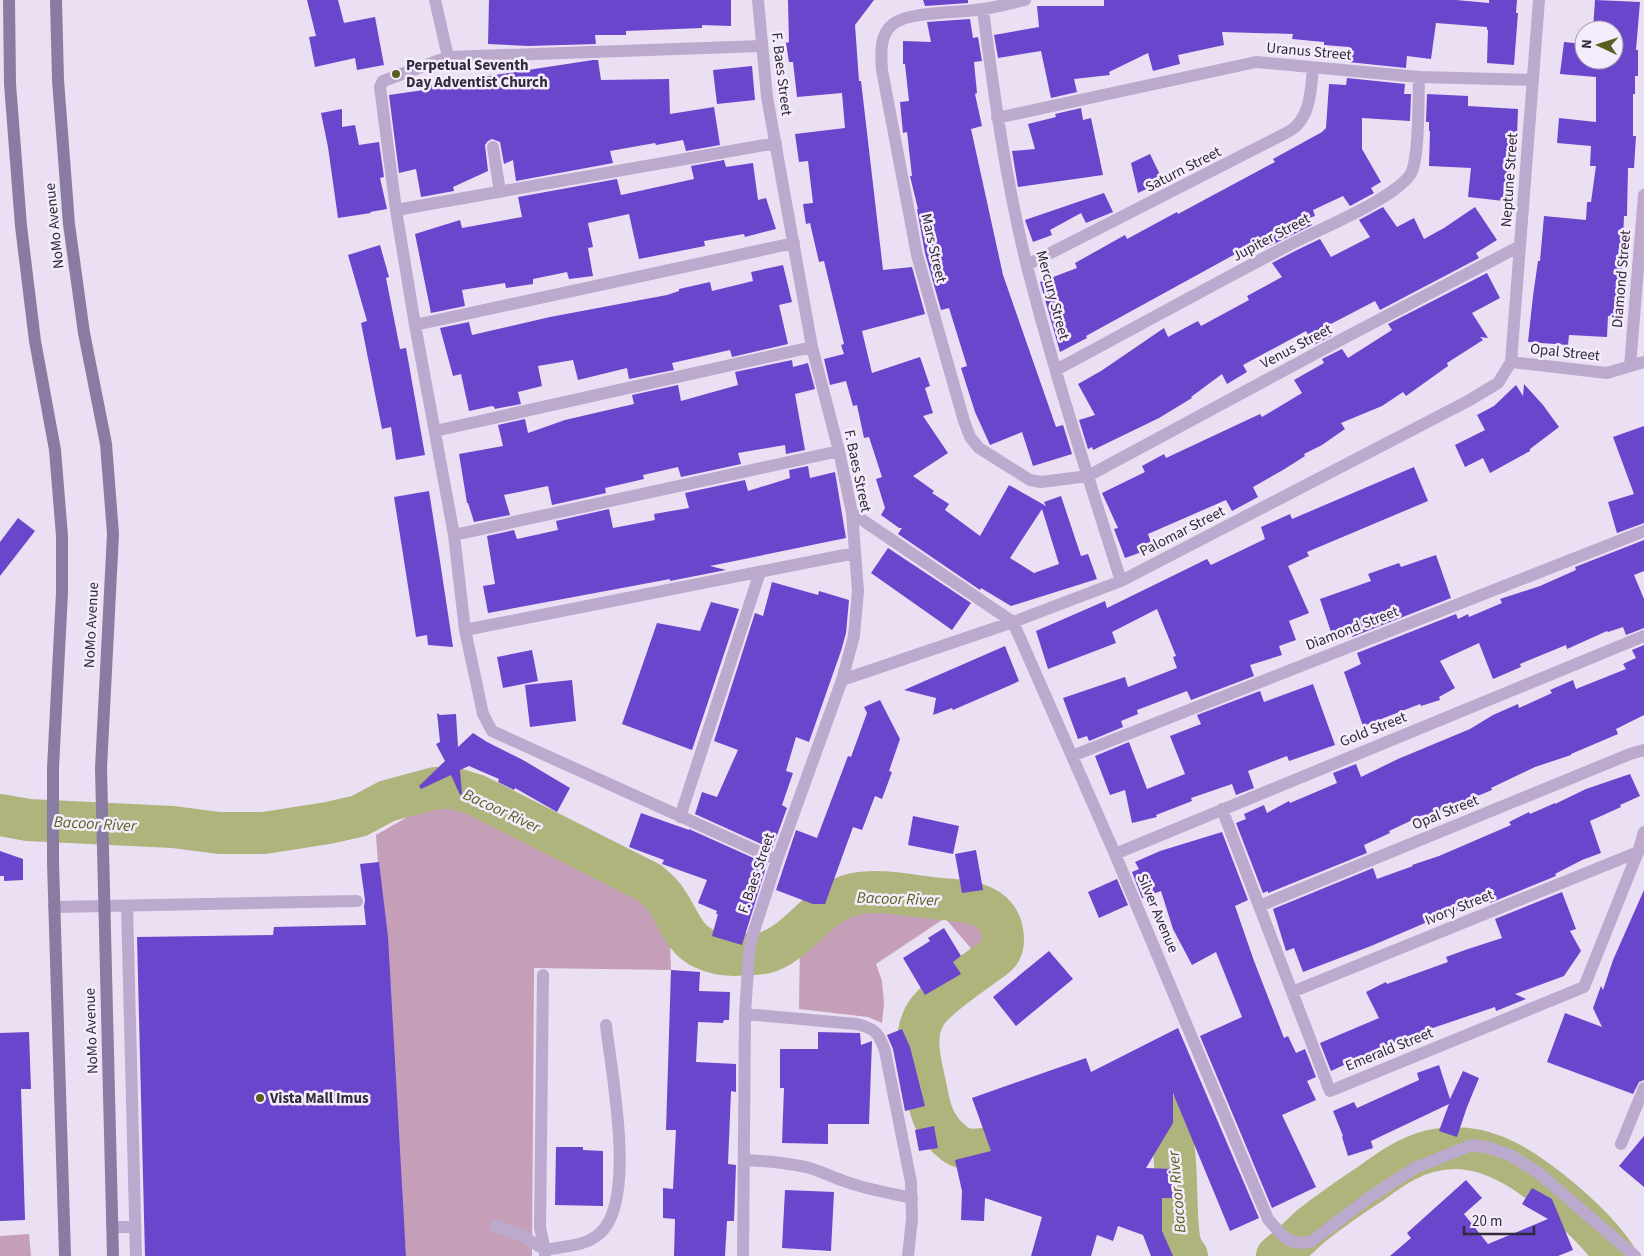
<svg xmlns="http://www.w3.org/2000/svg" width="1644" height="1256" viewBox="0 0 1644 1256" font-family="'Source Sans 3',sans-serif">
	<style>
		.green { fill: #c59eb7 }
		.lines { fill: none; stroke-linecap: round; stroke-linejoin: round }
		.river { stroke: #afb37c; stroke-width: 42 }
		.building { fill: #6a46cc; fill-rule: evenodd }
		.service { stroke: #bbaace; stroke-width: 12 }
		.minor { stroke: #bbaace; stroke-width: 12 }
		.secondary { stroke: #8a7ba2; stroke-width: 12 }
		.poi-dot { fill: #595f1d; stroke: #f5ecfb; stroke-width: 2 }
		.labels { text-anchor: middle; stroke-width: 5; stroke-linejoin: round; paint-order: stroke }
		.street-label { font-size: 15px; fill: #302a3b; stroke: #f5ecfb }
		.poi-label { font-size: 15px; font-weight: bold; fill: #302a3b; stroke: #f5ecfb; text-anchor: start }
		.water-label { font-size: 16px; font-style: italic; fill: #595f1d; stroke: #f5ecfb }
	</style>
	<rect width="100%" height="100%" fill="#ebdff4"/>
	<path class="green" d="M439,799L454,800L650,901L669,920L671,970L534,968L532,1256H406L376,835Z
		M858,903C879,904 973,907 986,918C991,922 993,929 995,935C998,947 989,953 980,959L945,918L876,964L882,981L884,1003L882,1023L868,1017L799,1009L800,941C818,921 832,908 858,903Z
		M29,1234L31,1256H0V1236Z"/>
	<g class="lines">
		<path class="river" d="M0,815L28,820L173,827L219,833H264L328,823L359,816L387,801L435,788H453L476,795L650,883C655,888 662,893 666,900C678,916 683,939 703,948C717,955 733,956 748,954C753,954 759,954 764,953C798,944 817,903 854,894C880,888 916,897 943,899C960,901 985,901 996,917C1003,926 1006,944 999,953C994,959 986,963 980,968C965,979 938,997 927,1012C912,1033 920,1061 925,1084C930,1110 933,1127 955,1144C975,1159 1023,1138 1045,1132
			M1122,1108C1132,1106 1146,1104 1156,1109C1185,1122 1171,1217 1181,1246C1182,1249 1185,1253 1187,1256
			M1277,1256C1289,1247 1300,1236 1311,1226C1330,1211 1350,1197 1370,1184C1381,1176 1393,1167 1405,1161C1454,1135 1498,1151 1539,1182C1567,1203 1595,1227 1615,1256"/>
	</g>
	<path class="building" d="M307,0H338L344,23L375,17L384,65L357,70L355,58L315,67L309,37L316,36Z
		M489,0H731V26L702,25V28L626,31V35H595L596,44L528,46L488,44Z
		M788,0H874L855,25L859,81H861L883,270L912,267L925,314L862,331L872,373L920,357L930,386L925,388L933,413L923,416L948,453L913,476L934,491L932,493L949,504L945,510L980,536L1009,485L1046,506L1044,502L1061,496L1081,556L1088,554L1097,579L1011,606L981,588L980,590L898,534L902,528H899L881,515L885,508L876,479L882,477L869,437L864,438L857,405L853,406L846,381L830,385L824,359L844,354L841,345L844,344L824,261L819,262L810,223L806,224L803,204L813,203L808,161L799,162L795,134L845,128L842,93L797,97L793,62H789L786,43L789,42ZM1042,509L1059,564L1034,573L1010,558Z
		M923,0H968V3L925,6Z
		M1104,0H1456L1489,3V0H1517L1516,13H1518L1514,65L1487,63L1488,30H1487V27L1436,23L1431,59L1407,56L1406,68L1348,62L1349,47L1324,45V42L1292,39L1293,34L1222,32L1224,45L1178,55L1180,64L1153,71L1148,53L1109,72L1110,75L1074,79L1077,92L1051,98L1041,51L998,58L994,35L1039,27L1037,6H1104Z
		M1595,0L1640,2L1636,50H1638V76H1635V94H1633V136H1636L1634,168H1628L1627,216H1624L1621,290L1617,289L1616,316H1608L1607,337L1569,335L1568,345L1528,342L1533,296L1538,261H1540L1544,216L1586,220L1587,202H1591L1596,166H1590L1591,146L1557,143L1559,118L1596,122V77L1560,74L1564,42L1584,44V60H1614V30H1593Z
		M970,19L973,38L978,37L982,61L974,62L977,93L975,94L982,126L971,129L1003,275L1056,427L1063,425L1072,454L1033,466L1022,432L990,445L975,412L961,368L967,366L949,308L941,310L925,253L917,209H918L910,176H912L907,132L903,133L900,102L909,101L905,64H903V41L931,42L927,22Z
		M593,60H598L601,80L669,79L670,114L714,107L720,145L686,151L683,140L656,145L655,143L610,151L613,163L516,181L513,160L504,164L500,142L492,139L488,141L485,145L488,171L453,187L454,191L421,197L416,169L399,173L389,95L431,89L430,85Z
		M752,66L755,100L717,104L713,70Z
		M1347,78L1405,84L1404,94H1411L1410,121L1362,118V149L1381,182L1371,188L1374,193L1350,206L1343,196L1313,210L1315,216L1309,218L1312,225L1264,249L1259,241L1086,336L1087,338L1060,352L1040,282L1077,268L1075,263L1125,235L1127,239L1177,212L1178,214L1275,162L1273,159L1322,132L1326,128L1329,84L1346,85Z
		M1427,94L1468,96V106L1518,109L1517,136H1513L1510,172L1507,171L1504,201L1468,197L1471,168L1429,166L1430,131H1429V122H1426Z
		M1081,108L1083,120L1091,118L1103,175L1018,187L1012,151L1035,149L1028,124L1056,117L1055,114Z
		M342,109V127L355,125L359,145L379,142L384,177L380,178L387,209L370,212L371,213L338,218L328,147L321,113Z
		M1150,154L1163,181L1138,193L1131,163Z
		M724,160L726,167L753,163L758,200L766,198L776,229L745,237L744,234L704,241L705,246L639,259L629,214L588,223L593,247L588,248L593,276L569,279L567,272L533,279V284L506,288L505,283L462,290L465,306L431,313L415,234L460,220L462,228L522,217L518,197L617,179L621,195L694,179L691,166Z
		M1104,193L1113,212L1086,223L1081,213L1050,230L1052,235L1033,242L1025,220Z
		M1383,207L1397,227L1414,218L1424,239L1444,228L1475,207L1497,240L1476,253L1479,258L1380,310L1375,301L1327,326L1333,335L1314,345L1306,331L1243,365L1247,372L1227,384L1222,374L1191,397L1192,398L1159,418L1093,450L1092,447L1088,449L1079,420L1095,415L1078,384L1101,371L1164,328L1168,337L1198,321L1201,326L1249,300L1247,296L1282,277L1272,263L1297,250L1320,239L1331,257L1370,237L1359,220Z
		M380,245L389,277L386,278L400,349L406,348L425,455L396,460L391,427L382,429L361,323L367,321L348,255Z
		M783,265L792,302L779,305L788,344L732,357L730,350L672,363L674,370L629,379L627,368L578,380L573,360L538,366L542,386L518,392L521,404L495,409L494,407L492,406L469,411L461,374L453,376L440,328L469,322L472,335L550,317L667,295L679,291V289L710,282L712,291L753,281L751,272Z
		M1487,273L1500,298L1472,313L1488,338L1480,337L1483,340L1447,363L1448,366L1406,396L1403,392L1382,406L1341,423L1345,429L1322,445L1304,454L1305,456L1283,470L1253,487L1258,497L1232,511L1226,500L1148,534L1153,548L1125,558L1114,529L1118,528L1102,493L1145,472L1142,466L1164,454L1166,458L1260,414L1262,417L1302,393L1294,380L1324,363L1322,359L1342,349L1348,358L1392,330L1388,324Z
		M792,360L793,367L808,363L815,389L795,394L805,450L786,454L785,445L738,453L741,464L681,477L678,467L643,475L644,479L605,488L606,493L552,505L548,486L504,495L510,515L474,522L468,503H467L459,454L503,446L498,425L525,419L528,433L565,420L634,404L632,395L678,385L681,401L738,385L735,372Z
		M1524,384L1543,405L1559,427L1530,449V451L1490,473L1483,458L1465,467L1455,445L1485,430L1477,415L1494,406L1516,385L1523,396Z
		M1644,426V523L1617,533L1608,502L1634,494L1613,437Z
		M808,466L810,478L835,472L846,538L710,566L726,570L670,581V579L488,613L483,586L495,584L487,536L514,530L517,539L558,530L556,521L609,509L613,528L655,520L654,514L689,508L685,493L745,480L748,491L790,478L789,470Z
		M1414,467L1428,501L1307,552L1309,556L1288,566L1309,613L1289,621L1296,640L1279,646L1282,655L1250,665L1254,676L1191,700L1187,691L1137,710L1138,714L1121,721L1123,727L1089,741L1087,736L1078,739L1063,698L1125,677L1128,687L1177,668L1173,657L1176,656L1157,609L1112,632L1116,643L1048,669L1036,631L1105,601L1107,608L1207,559L1211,565L1265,539L1261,527L1290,514L1292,519Z
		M429,491L440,561L453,647L428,645L427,635L416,637L394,497Z
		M18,518L35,531L0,576V542Z
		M1644,540V571L1634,575L1644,599V628L1626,635L1623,627L1608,632L1607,631L1567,649L1566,645L1520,664L1521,667L1493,679L1479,643L1440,661L1455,688L1439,697L1440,700L1421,706L1420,704L1363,726L1344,672L1361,664L1357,653L1456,614L1458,619L1468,614L1469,617L1502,603L1500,599L1540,586L1576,570L1575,567Z
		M888,548L971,603L952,630L871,573Z
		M1436,555L1451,598L1352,637L1351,632L1333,638L1320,599L1371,581L1368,574L1399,563L1401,567Z
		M772,582L818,595L819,591L849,600L846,633L841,651L809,742L796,737L786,771L793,773L782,805L787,808L772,849L695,814L702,792L717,797L738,750L714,741L755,613L763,616Z
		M711,602L739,609L692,750L622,724L657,623L700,631Z
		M1644,645V715L1616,729L1618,734L1571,754V755L1535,767L1491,788L1492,790L1424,818L1423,815L1389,831L1390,833L1364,845L1367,853L1268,893V891L1263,893L1236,823L1246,819L1244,814L1264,805L1267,813L1289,801L1290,803L1337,783L1333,773L1356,764L1361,777L1398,759L1470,729L1493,715L1518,704L1519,708L1552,693L1550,690L1573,680L1576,689L1626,669L1623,664L1636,658L1632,650Z
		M1005,646L1019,681L1013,684L953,710L952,708L933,715L936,698L904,690Z
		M532,650L538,681L503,688L497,657Z
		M572,680L576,721L530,727L525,685Z
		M1313,684L1335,745L1289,761L1287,756L1248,771L1254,788L1236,795L1232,784L1191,798L1192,801L1156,815L1157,817L1132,823L1125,790L1110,795L1095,756L1129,742L1147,789L1185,774L1170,736L1201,724L1197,715L1260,691L1264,702Z
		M880,700L900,739L889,771L892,772L882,799L875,796L862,830L853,827L825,904H813L776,890L796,830L817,838L848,756L851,757L867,713L864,707Z
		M437,713L440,715L456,714L458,747L473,733L487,742L523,760L570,788L557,812L515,788L514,790L498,782L499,779L469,766L460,770L462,794L460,795L451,775L421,789L419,786L445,761L436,744L440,742Z
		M1630,774L1640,796L1620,805L1621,807L1590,821L1601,853L1582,860L1555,874L1556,876L1490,903L1488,898L1482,901L1481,898L1433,923L1432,920L1371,946L1303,972L1294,948L1286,951L1273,909L1373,868L1377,879L1413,866L1412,865L1439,856L1511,825L1509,822L1529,812L1530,814L1555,803V804L1586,789Z
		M641,813L689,830V829L767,864L742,945L712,936L718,914H716L717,911L698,903L707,880L662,864L664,860L629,847Z
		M913,816L959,826L953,854L908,845Z
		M1222,832L1248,900L1235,906L1254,961L1284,1038L1288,1036L1296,1053L1305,1049L1316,1077L1307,1081L1316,1100L1282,1115L1316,1187L1272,1208L1200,1036L1242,1017L1216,952L1192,965L1173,929L1161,891L1142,898L1132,872L1139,869L1135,862L1160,851Z
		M976,850L983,890L962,893L955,854Z
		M0,851L23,859V880L4,881V876H0Z
		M379,862L388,937L406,1256H145L137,937L273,935L274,927L366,925L364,906L365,900L360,864Z
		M1117,879L1128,905L1099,918L1088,892Z
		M1644,890V1080L1639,1082L1633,1094L1547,1062L1565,1013L1602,1027L1593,1008L1601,986L1603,990L1613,960Z
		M1562,892L1576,929L1570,931L1581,951L1564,976L1515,994L1526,999L1496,1011L1495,1007L1415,1034L1357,1058V1059L1331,1071L1320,1043L1379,1018L1366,992L1386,982L1387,984L1448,962L1446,957L1465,950L1502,938L1495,919Z
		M944,928L961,956L953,962L961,974L925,995L903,958L930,941L928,938Z
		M1049,951L1073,979L1016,1026L993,997Z
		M671,970L700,972L699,991L730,992L729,1020H724L723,1023L698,1022L696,1062L736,1064V1092L731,1091L728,1164L736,1165L734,1221H727L725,1256H674L675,1219L663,1218V1188L673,1189L676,1130H666Z
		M1178,1028L1259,1218L1230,1231L1173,1093V1123L1146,1168L1173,1169V1198H1162V1231L1173,1256H1151L1143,1235L1118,1226L1113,1241L1097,1235L1091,1256H1031L1042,1217L985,1198L984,1221L961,1220L962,1191L955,1160L991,1151L972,1098L1086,1058L1091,1072Z
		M902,1029L910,1047L925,1106L905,1111L893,1049L887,1035Z
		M29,1032L31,1089H21L25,1220L0,1221V1033Z
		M818,1032L860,1033L861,1045L872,1041L869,1124H828V1144L782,1143L784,1088H780V1049H818Z
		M1439,1065L1450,1099L1463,1071L1479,1078L1467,1107L1457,1137L1439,1131L1449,1104L1371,1141L1373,1148L1348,1156L1342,1137L1343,1136L1333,1111L1354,1102L1357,1108L1419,1080L1417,1073Z
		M934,1126L938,1148L919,1151L915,1130Z
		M1644,1136V1187L1619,1166Z
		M556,1147H583V1150L603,1151V1206L555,1205Z
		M1466,1180L1482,1198L1464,1214L1488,1244L1548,1219L1522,1204L1532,1188L1552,1199L1573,1250L1558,1256H1390L1411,1238L1407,1233Z
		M785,1190L834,1192L831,1251L782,1248Z"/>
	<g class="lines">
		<path class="service" d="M127,906L136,1256
			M54,907L357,901
			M543,975L540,1228L545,1250
			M496,1226L523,1236L545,1250C563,1246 584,1247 599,1234C638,1202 611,1072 606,1025
			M112,1227H135"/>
		<path class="minor" d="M435,0L448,57
			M1025,0C1011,3 998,7 984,9C962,13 908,11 893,24C879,35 881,55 882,70L917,255L964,421L970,437L979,448L1030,480L1041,482L1088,476L1348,336L1520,246
			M983,10C994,95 1006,182 1027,266C1054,372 1088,477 1121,581
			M761,46L448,57L383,81L380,87L396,210L415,325L454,535L465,630L855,553
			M997,118L1256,62L1419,77L1533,80
			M493,147L500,192
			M396,210L776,143
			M1027,265L1284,134C1288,132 1294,129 1297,125C1311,111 1311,86 1313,68
			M415,325L794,243
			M1511,362L1607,373L1644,362
			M1630,366L1644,195
			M1056,370C1135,328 1213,284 1293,243C1322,228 1393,199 1410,175C1420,161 1418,98 1419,77
			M435,431L812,347
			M852,513L1013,622L1115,854L1268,1219C1282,1235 1289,1248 1312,1241L1370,1197L1415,1168L1472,1145L1490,1148L1512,1156L1540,1174L1635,1256
			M454,535L839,451
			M465,630L483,714L492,731L777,860
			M842,680L1013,622L1121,581L1468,401L1498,383L1511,362L1539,0
			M1072,756L1644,531
			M1222,809L1330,1091L1584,987L1638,852L1644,832
			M680,817L760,572
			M1115,854L1644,636
			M1259,906L1630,754L1644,750
			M1292,992L1638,852
			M745,1014L856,1024C875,1028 879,1033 885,1051L911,1182L912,1219L908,1256
			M1621,1144L1644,1088
			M745,1160C765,1161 786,1163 806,1167C819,1170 829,1176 841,1180C864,1189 889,1193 912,1198
			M545,1250V1256
			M743,1256L745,1014L749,953L752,937L777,860L842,680L854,636L858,591L852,513L839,451L812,347L767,97L758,0"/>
		<path class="secondary" d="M9,0L10,84L21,226L35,341L55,450L62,536V593L53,768V862L65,1256
			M56,0L58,80L69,224L84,333L106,444L113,534L101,768L113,1256"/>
	</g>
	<g class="poi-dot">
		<circle cx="396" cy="74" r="5"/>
		<circle cx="260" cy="1098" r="5"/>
	</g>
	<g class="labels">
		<g class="street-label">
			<text transform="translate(1309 51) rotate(5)" y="5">Uranus Street</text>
			<text transform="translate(782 74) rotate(83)" y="5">F. Baes Street</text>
			<text transform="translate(1183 169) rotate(-27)" y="5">Saturn Street</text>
			<text transform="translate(1509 180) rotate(-86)" y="5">Neptune Street</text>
			<text transform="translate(54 226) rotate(-96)" y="5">NoMo Avenue</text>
			<text transform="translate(1271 237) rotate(-28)" y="5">Jupiter Street</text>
			<text transform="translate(934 248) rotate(77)" y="5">Mars Street</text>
			<text transform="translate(1621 279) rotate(-85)" y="5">Diamond Street</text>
			<text transform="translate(1053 295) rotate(75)" y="5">Mercury Street</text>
			<text transform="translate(1296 346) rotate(-28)" y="5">Venus Street</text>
			<text transform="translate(1565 352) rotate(6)" y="5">Opal Street</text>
			<text transform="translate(858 471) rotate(78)" y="5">F. Baes Street</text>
			<text transform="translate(1182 531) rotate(-27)" y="5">Palomar Street</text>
			<text transform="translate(91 625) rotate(-87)" y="5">NoMo Avenue</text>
			<text transform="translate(1352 628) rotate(-21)" y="5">Diamond Street</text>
			<text transform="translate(1373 729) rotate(-22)" y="5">Gold Street</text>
			<text transform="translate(1445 812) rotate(-22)" y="5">Opal Street</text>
			<text transform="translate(756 873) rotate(-71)" y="5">F. Baes Street</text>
			<text transform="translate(1459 907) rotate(-22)" y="5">Ivory Street</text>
			<text transform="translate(1158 913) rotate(67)" y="5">Silver Avenue</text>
			<text transform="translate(91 1031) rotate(-92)" y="5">NoMo Avenue</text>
			<text transform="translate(1389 1049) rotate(-22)" y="5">Emerald Street</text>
		</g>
		<g class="poi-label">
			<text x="406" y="70">Perpetual Seventh<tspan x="406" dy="17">Day Adventist Church</tspan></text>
			<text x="270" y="1103">Vista Mall Imus</text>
		</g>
		<g class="water-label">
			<text transform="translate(502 810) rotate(25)" y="6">Bacoor River</text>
			<text transform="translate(95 823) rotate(3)" y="6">Bacoor River</text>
			<text transform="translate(898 898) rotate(2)" y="6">Bacoor River</text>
			<text transform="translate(1176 1192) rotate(-95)" y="6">Bacoor River</text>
		</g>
	</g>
	<g transform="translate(1599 45) rotate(274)"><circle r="24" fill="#f5ecfb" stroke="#a69eae"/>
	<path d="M0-4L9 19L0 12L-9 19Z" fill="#595f1d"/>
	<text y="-8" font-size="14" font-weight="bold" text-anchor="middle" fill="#302a3b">N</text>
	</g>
	<path d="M1464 1226v8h70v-8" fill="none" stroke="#302a3b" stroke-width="2.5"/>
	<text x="1472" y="1226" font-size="15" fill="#302a3b" stroke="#f5ecfb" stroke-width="4" paint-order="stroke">20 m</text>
</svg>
